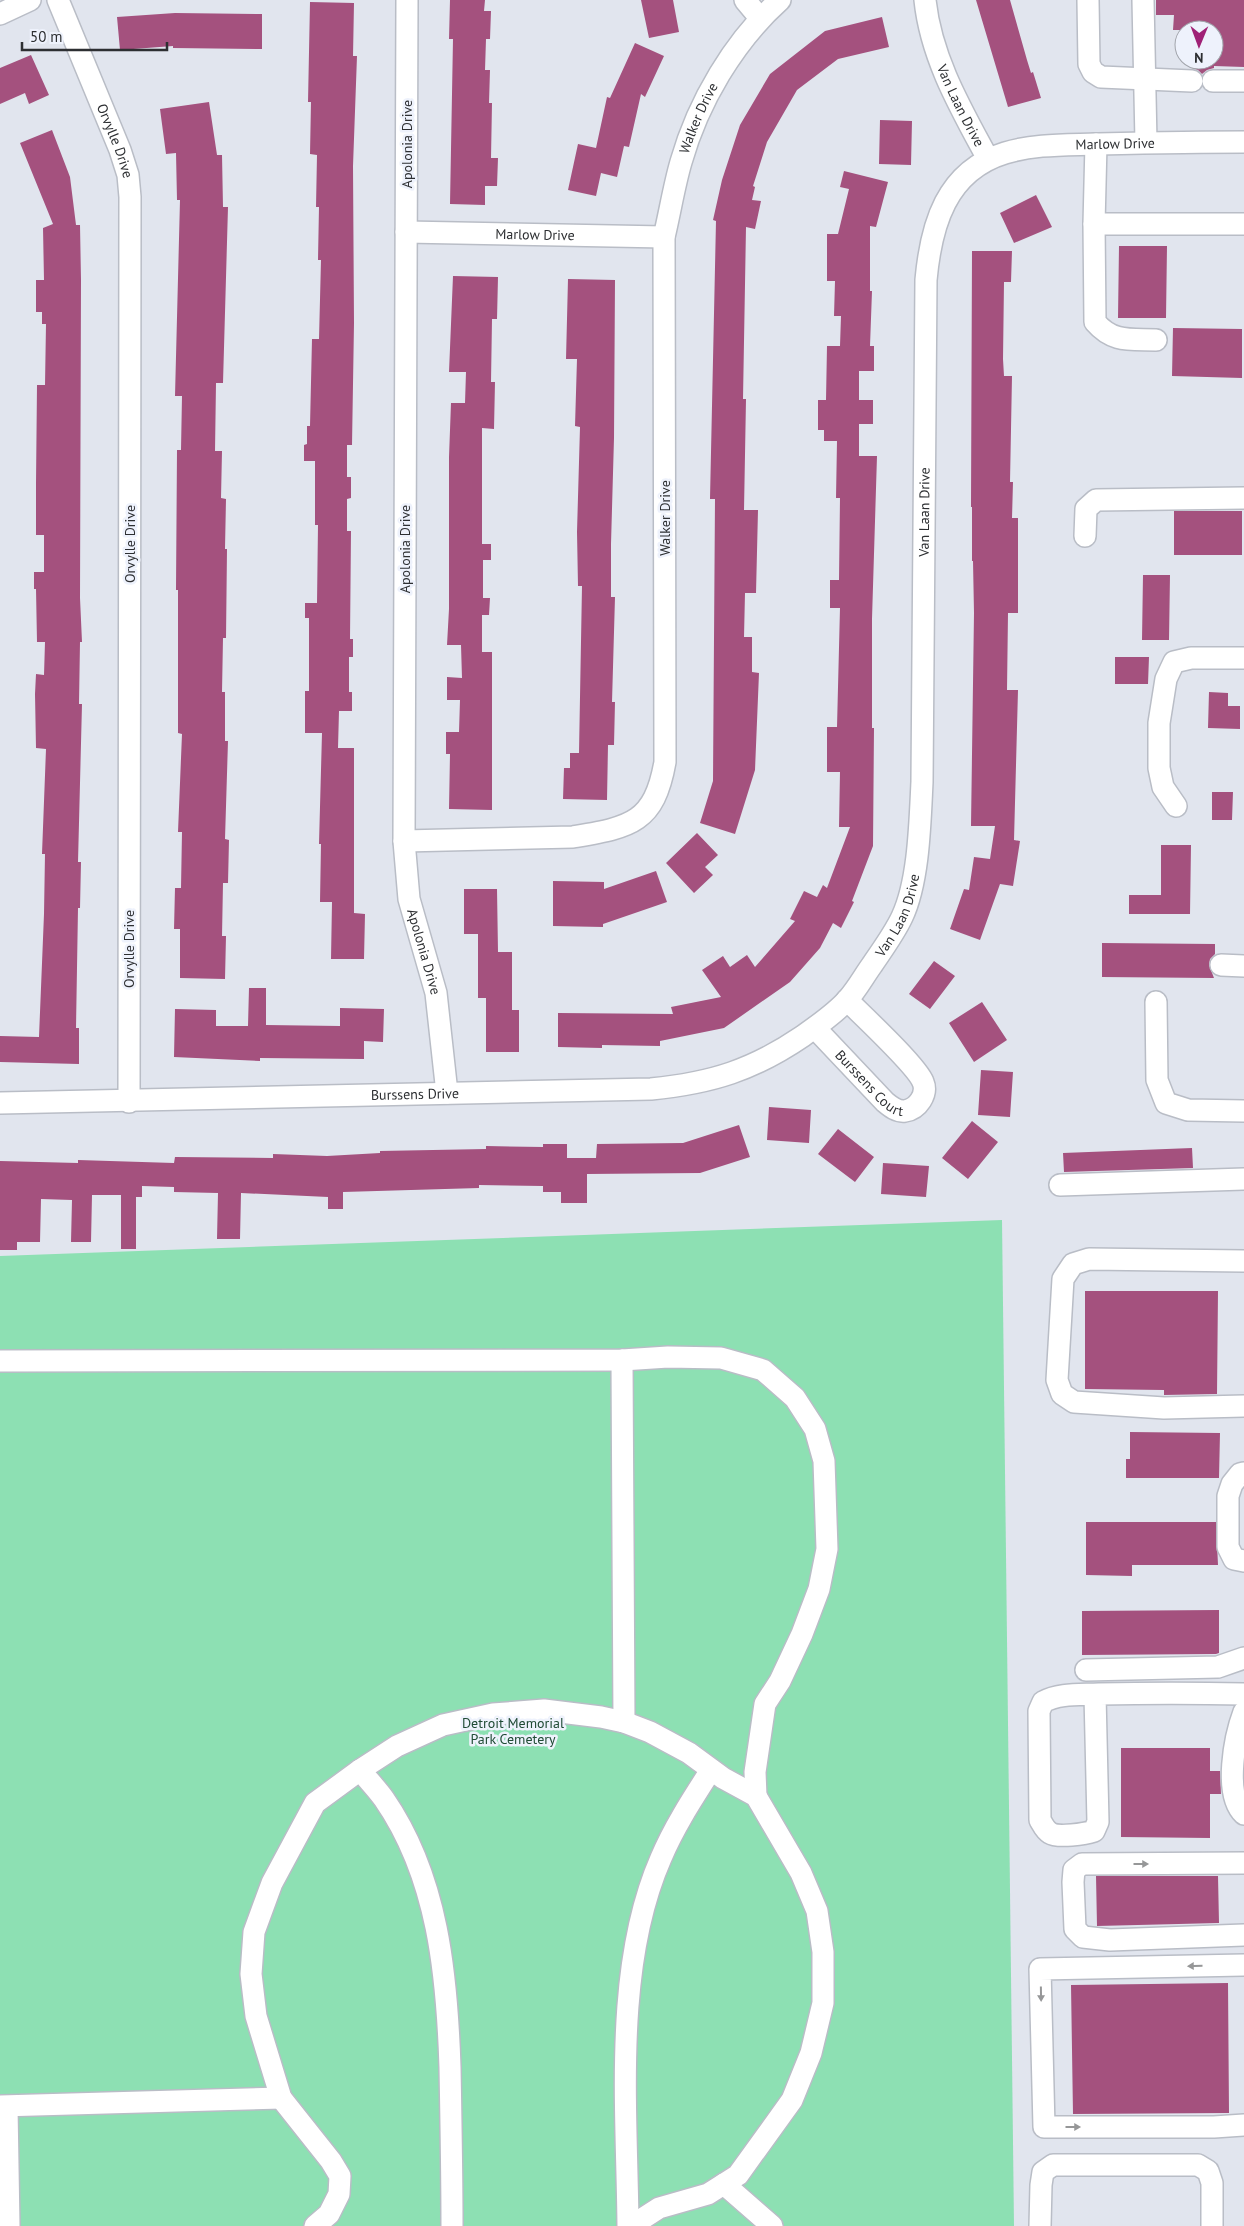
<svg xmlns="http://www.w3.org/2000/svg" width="1244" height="2226" viewBox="0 0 1244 2226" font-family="'PT Sans',sans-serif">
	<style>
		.green { fill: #8de0b3 }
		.building { fill: #a4517e }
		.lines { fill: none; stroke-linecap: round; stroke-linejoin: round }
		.minor-casing { stroke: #b9bdc6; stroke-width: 24 }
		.minor { stroke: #fff; stroke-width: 21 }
		.oneway { fill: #969798 }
		.labels { text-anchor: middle; stroke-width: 5; stroke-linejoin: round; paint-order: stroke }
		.street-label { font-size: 14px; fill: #2d2f32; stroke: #eef2fc }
		.park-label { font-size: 14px; fill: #204b35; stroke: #eef2fc }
	</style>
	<rect width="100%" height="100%" fill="#e1e5ee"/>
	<path class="green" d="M1002,1220L1014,2226H0V1256Z"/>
	<path class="building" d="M450,0H485L484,11H491L490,39H486L485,70H490L489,103H492L491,158H498L497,186H485V205L450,204L453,39H449Z
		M641,0H673L679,32L649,38Z
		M976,0H1010L1027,60L1031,73L1033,72L1041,98L1008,107Z
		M1156,0H1244V67L1214,66V30H1173L1174,15H1156Z
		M310,2L354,3L353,56H357L353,166L354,323L352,445H347V477H351V498L347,499V531H351L350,639H353V657H349V692H352V711H339L338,748H354V913L365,914L364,959H331L332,902H320L321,844H319L322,733H305V691H309V618H305V603H317L318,525H315V461H304V445L307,444V426H310L312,339H319L321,260H318L319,207H316L317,155L310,154L311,102H308Z
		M175,13L262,14V49L173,48V46L120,50L117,17Z
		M882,17L889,47L838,59L797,90L767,142L753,186L755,187L752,200L761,201L755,229L746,227L743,399H746L744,510H758L756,593H745L744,637H752V672L759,673L755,770L735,834L700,823L713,781L715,499H710L716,221L713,220L722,180L740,125L770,74L825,31Z
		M635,43L664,56L645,97L641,94L629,147L624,146L617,177L601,173L596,196L568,190L578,144L596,148L607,97L610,98Z
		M31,55L49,95L29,104L25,93L0,104V68Z
		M1192,60H1214V68L1207,70L1202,74L1198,70L1192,68Z
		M209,102L217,155H222L223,207H228L223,383H216L215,451H222L221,498L226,499L225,549H227L226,638H223L222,692H225V741H228L225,839L229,840L228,883H223L222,936H226L225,979L180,978V929H174L175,888H181L182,832H178L182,734L178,733V590H176L177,450H181L182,396H175L180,200H177L176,153L166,154L160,109Z
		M880,120L912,121L911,165L879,164Z
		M52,130L70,177L76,225H80L81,280L80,598L82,642H80L79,704H82L78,862H81L80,908H78L76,1028H79V1064L0,1062V1036L39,1037L44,914L45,854H42L46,749L36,748L35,694L36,674L44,675L45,642H37L36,589H34V572H44V535H36V483L37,385H45L46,324H42V312H36V280H44L43,228L53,224L20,143Z
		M844,171L888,182L876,227L870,226V291H872L870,346H874V371H859V400H873V424H859V456H877L872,619V728H874L873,846L852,901L854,902L841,928L833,923L820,948L790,982L724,1028L660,1041V1046L602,1045V1048L558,1047V1013L673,1014L671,1007L721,997L702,970L723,956L730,967L747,955L755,967L795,921L790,919L804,891L817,897L823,885L827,888L850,827H839L840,772H827V727H837L840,608H830V580H839L840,498H836L837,441H824V430H818V400H826L827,346H840L841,316H834L835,281H827V234H838L849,189L840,187Z
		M1036,195L1052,227L1014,243L1000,213Z
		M1119,246H1167L1166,318H1118Z
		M972,251H1012L1011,282H1004L1003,359L1004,376H1012L1010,482H1013L1012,518H1018V613H1008L1007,690H1018L1014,840L1020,841L1013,886L1000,884L980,940L950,929L964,889L969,890L974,857L990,859L995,826H971L974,613L973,561H972V507H971Z
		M453,276L498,277L497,319H492L491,382H495L494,429L482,428V544H491V560H483V598H490L489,615H482V652H492V810L449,809L450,754H446V732H459L460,700H447V677L462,678L461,645H447L449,609V457L451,403H465L466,372H449Z
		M568,279L615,280L614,438L611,544V597H615L612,702H615L614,745H608L607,800L563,799L564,768H570V753H579L582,586H578L577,532L580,427L575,426L577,359H566Z
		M1173,328L1242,329V378L1172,376Z
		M1174,511H1242V555H1174Z
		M1143,575H1170L1169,640H1142Z
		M1115,657H1149L1148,684H1115Z
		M1209,692L1228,693V706H1240V729L1208,728Z
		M1212,792H1233L1232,820H1212Z
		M697,833L718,855L705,867L713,875L694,893L666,863Z
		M1161,845H1191L1190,914H1129V895H1161Z
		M656,871L667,902L603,924V927L553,926V881L604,882V889Z
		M464,889H497L498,952H512V1010H519V1052H486V998H478V934H464Z
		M1102,943L1215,944V954L1210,959L1209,965L1214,978L1102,977Z
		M934,961L955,976L930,1009L909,994Z
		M249,988H266V1025L340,1026V1008L384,1009L383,1042L364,1041V1059L260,1058V1061L174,1057L175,1009L216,1010V1026H248Z
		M982,1002L1007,1040L974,1062L949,1023Z
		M981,1070L1013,1072L1010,1117L978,1115Z
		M769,1107L811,1110L809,1143L767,1140Z
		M972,1121L998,1142L968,1179L942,1158Z
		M739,1125L750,1157L700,1173L587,1174V1203H561V1192H543V1186L479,1185V1188L343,1192V1209H328V1197L241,1193L240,1239H217L218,1193L174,1192V1187L142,1186V1197H136V1249H121V1195H92L91,1242H71L72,1200L41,1199L40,1242H17V1250H0V1161L78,1163V1160L174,1163L175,1157L273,1158V1154L327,1156L380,1153V1151L486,1149V1146L543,1147V1144H567V1158H596L597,1144L683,1143Z
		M838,1129L874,1157L855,1182L818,1154Z
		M1192,1148L1193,1168L1064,1172L1063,1153Z
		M883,1163L929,1166L926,1197L881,1194Z
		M1085,1291H1218L1217,1394L1164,1395V1390L1085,1389Z
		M1130,1432L1220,1433L1219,1478H1126V1459H1130Z
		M1086,1522H1216L1218,1565H1132V1576L1086,1575Z
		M1219,1610V1653L1216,1654L1082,1655V1611Z
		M1121,1748H1210V1771H1220L1221,1794H1210V1838L1121,1837Z
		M1096,1876H1218L1219,1923L1097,1926Z
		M1228,1983L1229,2113L1073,2114L1071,1985Z"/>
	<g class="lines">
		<g class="minor-casing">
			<g id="minor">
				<path id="s1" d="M58,0L120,150L128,175L130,197L129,1102"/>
				<path id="s2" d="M407,0L404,841L409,899L436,993L447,1093"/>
				<path d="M745,0L760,18"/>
				<path id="s3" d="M925,0C931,58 961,109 988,159"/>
				<path d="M1088,0L1089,64L1093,72L1101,77L1192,81"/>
				<path d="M1143,0L1146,142"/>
				<path d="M0,14L30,0"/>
				<path d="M1213,81H1244"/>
				<path d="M1094,224L1096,144"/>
				<path id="s4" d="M406,232L664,237"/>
				<path d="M1156,340C1130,339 1113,343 1095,322L1094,224H1244"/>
				<path d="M1085,536L1086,509L1096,500L1244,498"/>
				<path d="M1176,806L1163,787L1159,768V723L1166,679L1174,662L1191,658H1244"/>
				<path id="s5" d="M404,841L573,837C630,827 654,824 665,762L664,237C670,212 674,186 681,162C698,102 734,41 780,0"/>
				<path d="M1221,965L1244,966"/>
				<path d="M1156,1002L1157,1080L1166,1103L1188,1110L1244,1111"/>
				<path id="s6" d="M815,1028L885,1102C891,1107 897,1112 905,1111C918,1109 928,1094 923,1082C917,1066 862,1015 847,1000"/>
				<path id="s7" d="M0,1103L651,1089C712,1083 753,1070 803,1036C818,1025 836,1013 848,999C857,989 864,976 872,965C882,950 894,934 902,917C919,881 920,822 922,782L926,280C931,225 946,171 1005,153C1034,144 1065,145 1095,144C1145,143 1194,142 1244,142"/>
				<path d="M1060,1185L1244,1179"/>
				<path d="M1244,1261L1089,1259L1073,1264L1063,1279L1057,1380L1062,1394L1074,1402L1164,1408L1244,1406"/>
				<path d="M622,1360L624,1722"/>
				<path d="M0,1361L622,1360L668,1357L721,1358L763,1370L795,1398L815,1429L824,1461L827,1549L819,1589L802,1634L780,1681L765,1704L755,1772L756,1796"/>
				<path d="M1244,1473L1240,1474L1232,1484L1228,1496V1547L1234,1559L1244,1561"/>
				<path d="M1086,1670L1218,1667L1244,1658"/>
				<path d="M1095,1695L1098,1822L1094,1831C1085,1834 1058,1838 1050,1833C1045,1830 1043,1825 1040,1820L1039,1711L1043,1702C1059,1693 1080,1695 1099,1694C1147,1693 1196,1693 1244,1694"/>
				<path d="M1244,1712C1235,1736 1223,1794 1244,1814"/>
				<path d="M360,1770C368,1780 377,1789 384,1799C438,1877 447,1975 450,2067C451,2120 452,2173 452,2226"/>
				<path d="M1244,1863L1082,1864L1074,1870L1073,1882L1075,1929L1083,1937L1110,1940L1244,1935"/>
				<path d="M1244,1965L1040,1969L1044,2127H1214L1244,2125"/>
				<path d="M0,2106L281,2098"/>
				<path d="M7,2107L9,2226"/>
				<path d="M724,2184L772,2226"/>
				<path d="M315,2226L329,2214L339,2194L340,2176L331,2161L281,2098L256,2016L251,1974L254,1932L272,1883L315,1803L360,1770L397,1746L443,1725L493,1714L544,1710L601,1717L624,1722L650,1732L689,1753L723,1778L756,1796L801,1873L817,1911L823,1952V2003L811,2053L792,2100L738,2175L708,2194L659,2208L631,2226"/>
				<path d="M628,2226C627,2109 613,1967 661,1858C674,1827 693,1798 711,1770"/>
				<path d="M1040,2226L1041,2185L1043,2172L1053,2165H1198L1208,2171L1212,2183V2226"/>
			</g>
		</g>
		<use href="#minor" class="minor"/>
	</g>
	<defs><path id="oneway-solid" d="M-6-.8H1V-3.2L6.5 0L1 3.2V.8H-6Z" transform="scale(1.25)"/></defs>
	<g class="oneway">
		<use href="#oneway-solid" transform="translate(1141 1864)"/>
		<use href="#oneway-solid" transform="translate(1195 1966) rotate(179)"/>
		<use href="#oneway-solid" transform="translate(1041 1994) rotate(89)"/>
		<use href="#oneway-solid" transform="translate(1073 2127)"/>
	</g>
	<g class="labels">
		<g class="street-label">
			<text dy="5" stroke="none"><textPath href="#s3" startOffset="112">Van Laan Drive</textPath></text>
			<text dy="5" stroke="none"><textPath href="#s5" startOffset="950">Walker Drive</textPath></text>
			<text dy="5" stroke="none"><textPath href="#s1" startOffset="152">Orvylle Drive</textPath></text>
			<text transform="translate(407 144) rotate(-90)" y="5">Apolonia Drive</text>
			<text dy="5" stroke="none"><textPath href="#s7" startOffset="1881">Marlow Drive</textPath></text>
			<text dy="5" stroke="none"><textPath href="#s4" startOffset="129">Marlow Drive</textPath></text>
			<text dy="5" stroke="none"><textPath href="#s7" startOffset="1378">Van Laan Drive</textPath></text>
			<text transform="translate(665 518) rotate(-90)" y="5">Walker Drive</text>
			<text transform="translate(130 544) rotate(-90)" y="5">Orvylle Drive</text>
			<text transform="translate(405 549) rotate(-90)" y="5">Apolonia Drive</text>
			<text dy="5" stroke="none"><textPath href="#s7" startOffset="971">Van Laan Drive</textPath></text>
			<text transform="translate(129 949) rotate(-90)" y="5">Orvylle Drive</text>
			<text dy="5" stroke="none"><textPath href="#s2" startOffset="954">Apolonia Drive</textPath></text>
			<text dy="5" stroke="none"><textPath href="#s6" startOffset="78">Burssens Court</textPath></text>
			<text dy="5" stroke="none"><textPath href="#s7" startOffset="415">Burssens Drive</textPath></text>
		</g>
		<g class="park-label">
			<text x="513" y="1728">Detroit Memorial<tspan x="513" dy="16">Park Cemetery</tspan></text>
		</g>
	</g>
	<g transform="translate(1199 45) rotate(181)"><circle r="24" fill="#eef2fc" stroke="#a1a4ab"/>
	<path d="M0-4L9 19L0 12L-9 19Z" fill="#9f2176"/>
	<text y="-8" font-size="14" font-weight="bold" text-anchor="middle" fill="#2d2f32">N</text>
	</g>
	<path d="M22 42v8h145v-8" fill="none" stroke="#2d2f32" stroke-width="2.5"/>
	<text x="30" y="42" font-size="15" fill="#2d2f32" stroke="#eef2fc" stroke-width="4" paint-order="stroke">50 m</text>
</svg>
